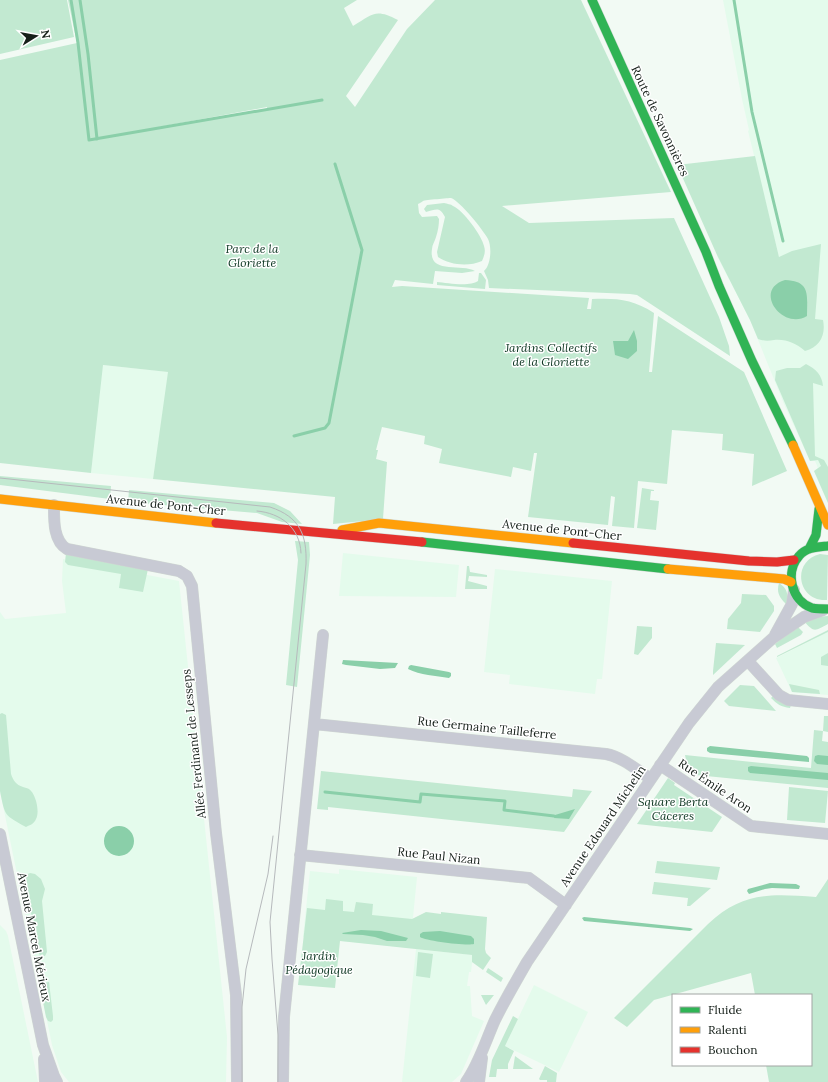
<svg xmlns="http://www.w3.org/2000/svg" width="828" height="1082" viewBox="0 0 828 1082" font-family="Lora,serif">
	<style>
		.built { fill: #e4fbec }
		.green { fill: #c2e9d1; fill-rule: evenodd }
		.water { fill: #8acfa9 }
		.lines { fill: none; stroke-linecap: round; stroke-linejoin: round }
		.stream { stroke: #8acfa9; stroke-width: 3 }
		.street-casing { stroke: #cfd6d2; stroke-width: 12 }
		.fast-casing { stroke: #cfd6d2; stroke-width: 10 }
		.slow-casing { stroke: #cfd6d2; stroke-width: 10 }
		.jam-casing { stroke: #cfd6d2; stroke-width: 10 }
		.street { stroke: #c8cad4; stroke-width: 11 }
		.fast { stroke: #30b455; stroke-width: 9 }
		.slow { stroke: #ff9f0a; stroke-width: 9 }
		.jam { stroke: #e5322d; stroke-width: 9 }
		.tram { stroke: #b6b9bc; stroke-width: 1 }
		.labels { text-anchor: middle; stroke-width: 3; stroke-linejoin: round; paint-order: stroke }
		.street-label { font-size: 12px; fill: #151f19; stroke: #fff }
		.park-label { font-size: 12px; font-style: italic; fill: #0b3520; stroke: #fff }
	</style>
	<rect width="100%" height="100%" fill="#f2faf4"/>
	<path class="built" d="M723,0H828V503L814,471L818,468L815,461H810L784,404L750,320L717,256L779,257L748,131L749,130L742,99Z
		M102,365L169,372L153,479L91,473Z
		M343,553L459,565L456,597L339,596Z
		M63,559L179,581L227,1037L226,1082H69L61,1072L52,1045L0,791V612L5,619L66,613L62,581Z
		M495,569L612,581L602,679H597L595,694L509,684L510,675L484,672Z
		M828,632V695L792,692L776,658Z
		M339,869L417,877L410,948L303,937L310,871L339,874Z
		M0,925L6,931L8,936L38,1082H0Z
		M416,949L473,955L471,972H469L467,986H470L472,1016L484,1021L461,1074L452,1082H402Z
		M534,985L588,1012L559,1072L505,1046Z"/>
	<path class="green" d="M0,0H67L74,37L0,54Z
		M68,0H357L344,8L353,26C373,14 375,8 398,20L346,96L355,107L407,29L435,0H581L671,192L502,206L529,223L674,218L719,317L729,346L730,356L637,295L630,294L489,288L488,280L484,271C491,265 492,247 488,239C483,230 460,201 451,198C449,198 425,200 423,201C423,201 419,204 418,204L419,213L422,217L437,216L439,219C439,225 438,231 436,237C435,241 432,245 432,249C428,275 461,263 475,271L462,273L435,271L433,284L395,280L392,287L402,286L589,298L587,309H591L592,299C616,298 633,299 654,313L649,372H652L658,316L744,372L787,471L752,486L754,454L722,450L723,434L672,430L667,484L638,481L634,528L612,526L615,497L611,496L608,525L528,517L537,453H534L531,471L513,467L511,477L439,463L442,449L424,444L425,436L382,427L376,450H378L376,459L387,462L383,519L333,524L335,497L153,479L168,372L103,365L91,473L0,463V60L77,43ZM267,107V109L159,128V127Z
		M755,156L779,257L792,251L821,244L815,319L823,320C826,335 820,347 805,351C795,343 787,339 774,340C768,341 764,341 758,339L750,320L717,255L677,165Z
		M444,203C447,204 451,204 453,206C463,210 482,236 484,246C486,252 484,256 482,261C468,267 450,265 438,257L437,252L445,217C439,206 436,210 426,212L424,209L427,205Z
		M479,273H481L486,280L485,289L437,285V282C447,283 470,287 478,281Z
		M806,364C816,369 822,375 823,386L813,383L815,456L824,460L828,467V503L814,471L821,466L818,460L810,461L775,380L776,371L787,368H800Z
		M0,476L111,486L110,499L0,485Z
		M642,488L654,490V491H651L650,500L659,501L656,530L637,528Z
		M129,490L274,503L290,511L302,524L282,522L257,513L128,502Z
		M295,541L309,542L310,555L297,687L286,685L298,560Z
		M66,553L148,569L143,592L119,588L121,574L68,565L65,562Z
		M820,554L828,555L827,600C797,602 791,561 820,554Z
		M467,566H469L470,572L487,575V577L469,576L468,581L487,586V589H465Z
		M779,583C788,589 788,594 787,605C780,598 776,593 779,583Z
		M742,594L766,595L774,606V611L760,632L727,629L728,619L741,603Z
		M828,616V624C815,631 814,633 804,621L815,617Z
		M637,626L652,627V638L638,655L634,654Z
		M797,626L803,632L801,635L777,648L775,644Z
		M828,630V632L777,657V656Z
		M716,643L745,645L713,675V671Z
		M828,653V666L821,665V657Z
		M789,684L819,690L820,694L792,692Z
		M740,685L754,686L776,711L729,706L724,701Z
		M773,696L791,705L790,708C781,707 777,704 771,698Z
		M2,713L6,715L11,774C13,780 16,785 23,787C25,788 28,788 29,789C36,794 40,812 36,819C34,824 30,825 26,827C4,815 5,816 0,791V714Z
		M824,716H828V732L823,731L822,741L828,742V788L696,775L688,769L685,755L811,768L814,730L823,731Z
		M321,771L572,797L573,789L592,791L564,832L328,807V810L317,809Z
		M668,778L675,783L674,785L722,817L712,832L637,824Z
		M789,787L828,791L825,823L787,820Z
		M657,861L720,867L717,880L655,873Z
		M30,873L35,874L41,879L45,889L42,901L47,952L45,956H40L39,953L36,925L21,890C20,882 23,876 30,873Z
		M828,879V1082H769L766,1065H811V995H755L751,973L654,1000L627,1027L614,1018L708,924C743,891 772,894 816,897Z
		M654,882H655L711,888L690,906H687L688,898L652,894Z
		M326,899L343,901V911L354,912L356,902L373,904L372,915L412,919L426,912L441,914V912L487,917L485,949L486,953L491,958L483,970L472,962V955L340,941L335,988L298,985L307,908L325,910Z
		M418,952L433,954L430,978L416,976Z
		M488,968L503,978L501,982L486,972Z
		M49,982L53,1016V1020L51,1022L48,1021L46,1017L40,987L43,983Z
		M481,995H494L486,1005Z
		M513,1016L518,1019L505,1046L514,1051L508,1064V1069H497L496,1077H489L492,1060Z
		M515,1056L533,1069H513Z
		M545,1066L557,1073L556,1082H547V1080H540L539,1079Z"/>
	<path class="water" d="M785,280C811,281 807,295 807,316C783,331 752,290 785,280Z
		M634,330L637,341V351L628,359L615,355L613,341H628Z
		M343,660L398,663L395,668L380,669L346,665L342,664Z
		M411,665L449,672L451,673V676L449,678C436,676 420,675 408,669L409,666Z
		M710,746L807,756L809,758V762L710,753L707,751V748Z
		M818,755L828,756V765L817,764L814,761L815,756Z
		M751,766L828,773V780L750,773L748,771V767Z
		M575,809L569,819L554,818L555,815Z
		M104 841a15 15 0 1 1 30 0a15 15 0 1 1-30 0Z
		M770,883L796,884L800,886L799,889L772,888L765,889L749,894L747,891L748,889Z
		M584,917L690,928L693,929L690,931L584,921L582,918Z
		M361,930L381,931L408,938L406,941H387L375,937L363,935L343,934L342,933Z
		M440,931L471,936L474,939V944C466,946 426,941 420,937V934L423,932Z"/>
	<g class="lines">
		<path class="stream" d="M71,0L78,43L89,140L322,100
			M80,0L88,54L97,139
			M734,0L752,112L783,241
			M294,436L325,428L329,423L362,250L335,164
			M325,792L420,802L421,794L505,801L504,810L554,816"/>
		<g class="street-casing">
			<path id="street" d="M54,505C54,519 53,541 67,549L179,571L187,576L192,586L216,833L236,995L237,1082
				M775,635L792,604L794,590
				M748,661L779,695L788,700L828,704
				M314,724L606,754C622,757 637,770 651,779
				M660,765L751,826L828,834
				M0,834L43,1045L54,1076L57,1082
				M300,855L529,878L566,905
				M44,1059L45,1082
				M283,1082L284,1017L323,635
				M466,1082C479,1064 486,1040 495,1020C505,1000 516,981 527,962L689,723L718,687L773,638L804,617L823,610
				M479,1082L482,1058"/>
		</g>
		<g class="fast-casing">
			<path id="fast" d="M592,0L706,252L719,286L752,361L793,445
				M422,542L668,569
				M828,546C818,547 806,547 799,556C785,572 791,601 812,608C817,609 823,609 828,609
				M809,549L816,535L819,509"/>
		</g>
		<g class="slow-casing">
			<path id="slow" d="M793,445L828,525
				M0,499L216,523
				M342,530L379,523L573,543
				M668,569L784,579L791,582"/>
		</g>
		<g class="jam-casing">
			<path id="jam" d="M216,523L422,542
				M573,543L749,561L777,562L794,560"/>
		</g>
		<use href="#street" class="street"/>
		<use href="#fast" class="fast"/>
		<use href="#slow" class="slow"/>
		<use href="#jam" class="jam"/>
		<path class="tram" d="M0,478L270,507C300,517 307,535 306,564L270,922L272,959L278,1035V1082
			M257,511C280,513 300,527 301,553
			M242,1082V1007L246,969L268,874L273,836"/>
	</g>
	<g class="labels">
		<g class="street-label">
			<text transform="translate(660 121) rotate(65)" y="4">Route de Savonnières</text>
			<text transform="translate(166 505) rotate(6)" y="4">Avenue de Pont-Cher</text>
			<text transform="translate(562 530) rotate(6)" y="4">Avenue de Pont-Cher</text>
			<text transform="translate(487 728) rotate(6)" y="4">Rue Germaine Tailleferre</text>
			<text transform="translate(194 744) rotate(-96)" y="4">Allée Ferdinand de Lesseps</text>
			<text transform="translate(715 786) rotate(34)" y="4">Rue Émile Aron</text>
			<text transform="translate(603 826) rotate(-56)" y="4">Avenue Edouard Michelin</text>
			<text transform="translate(439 856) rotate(6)" y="4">Rue Paul Nizan</text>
			<text transform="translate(34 937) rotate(79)" y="4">Avenue Marcel Mérieux</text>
		</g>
		<g class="park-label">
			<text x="252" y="253">Parc de la<tspan x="252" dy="14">Gloriette</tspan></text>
			<text x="551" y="352">Jardins Collectifs<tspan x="551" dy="14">de la Gloriette</tspan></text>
			<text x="673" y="806">Square Berta<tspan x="673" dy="14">Cáceres</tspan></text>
			<text x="319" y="960">Jardin<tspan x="319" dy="14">Pédagogique</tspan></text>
		</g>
	</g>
	<rect x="672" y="994" width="140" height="72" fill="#ffffff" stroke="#a1a5a3"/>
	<rect x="680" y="1007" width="20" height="6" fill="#30b455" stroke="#a1a5a3"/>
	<text x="708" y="1014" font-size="12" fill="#151f19">Fluide</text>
	<rect x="680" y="1027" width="20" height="6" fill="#ff9f0a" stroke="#a1a5a3"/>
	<text x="708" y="1034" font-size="12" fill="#151f19">Ralenti</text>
	<rect x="680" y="1047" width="20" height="6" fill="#e5322d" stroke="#a1a5a3"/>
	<text x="708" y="1054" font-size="12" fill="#151f19">Bouchon</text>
	<g transform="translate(36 36) rotate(79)" stroke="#ffffff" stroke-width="3" paint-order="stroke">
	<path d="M0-3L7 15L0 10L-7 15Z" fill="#151f19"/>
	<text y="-6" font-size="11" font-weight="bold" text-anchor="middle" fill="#151f19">N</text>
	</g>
</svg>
